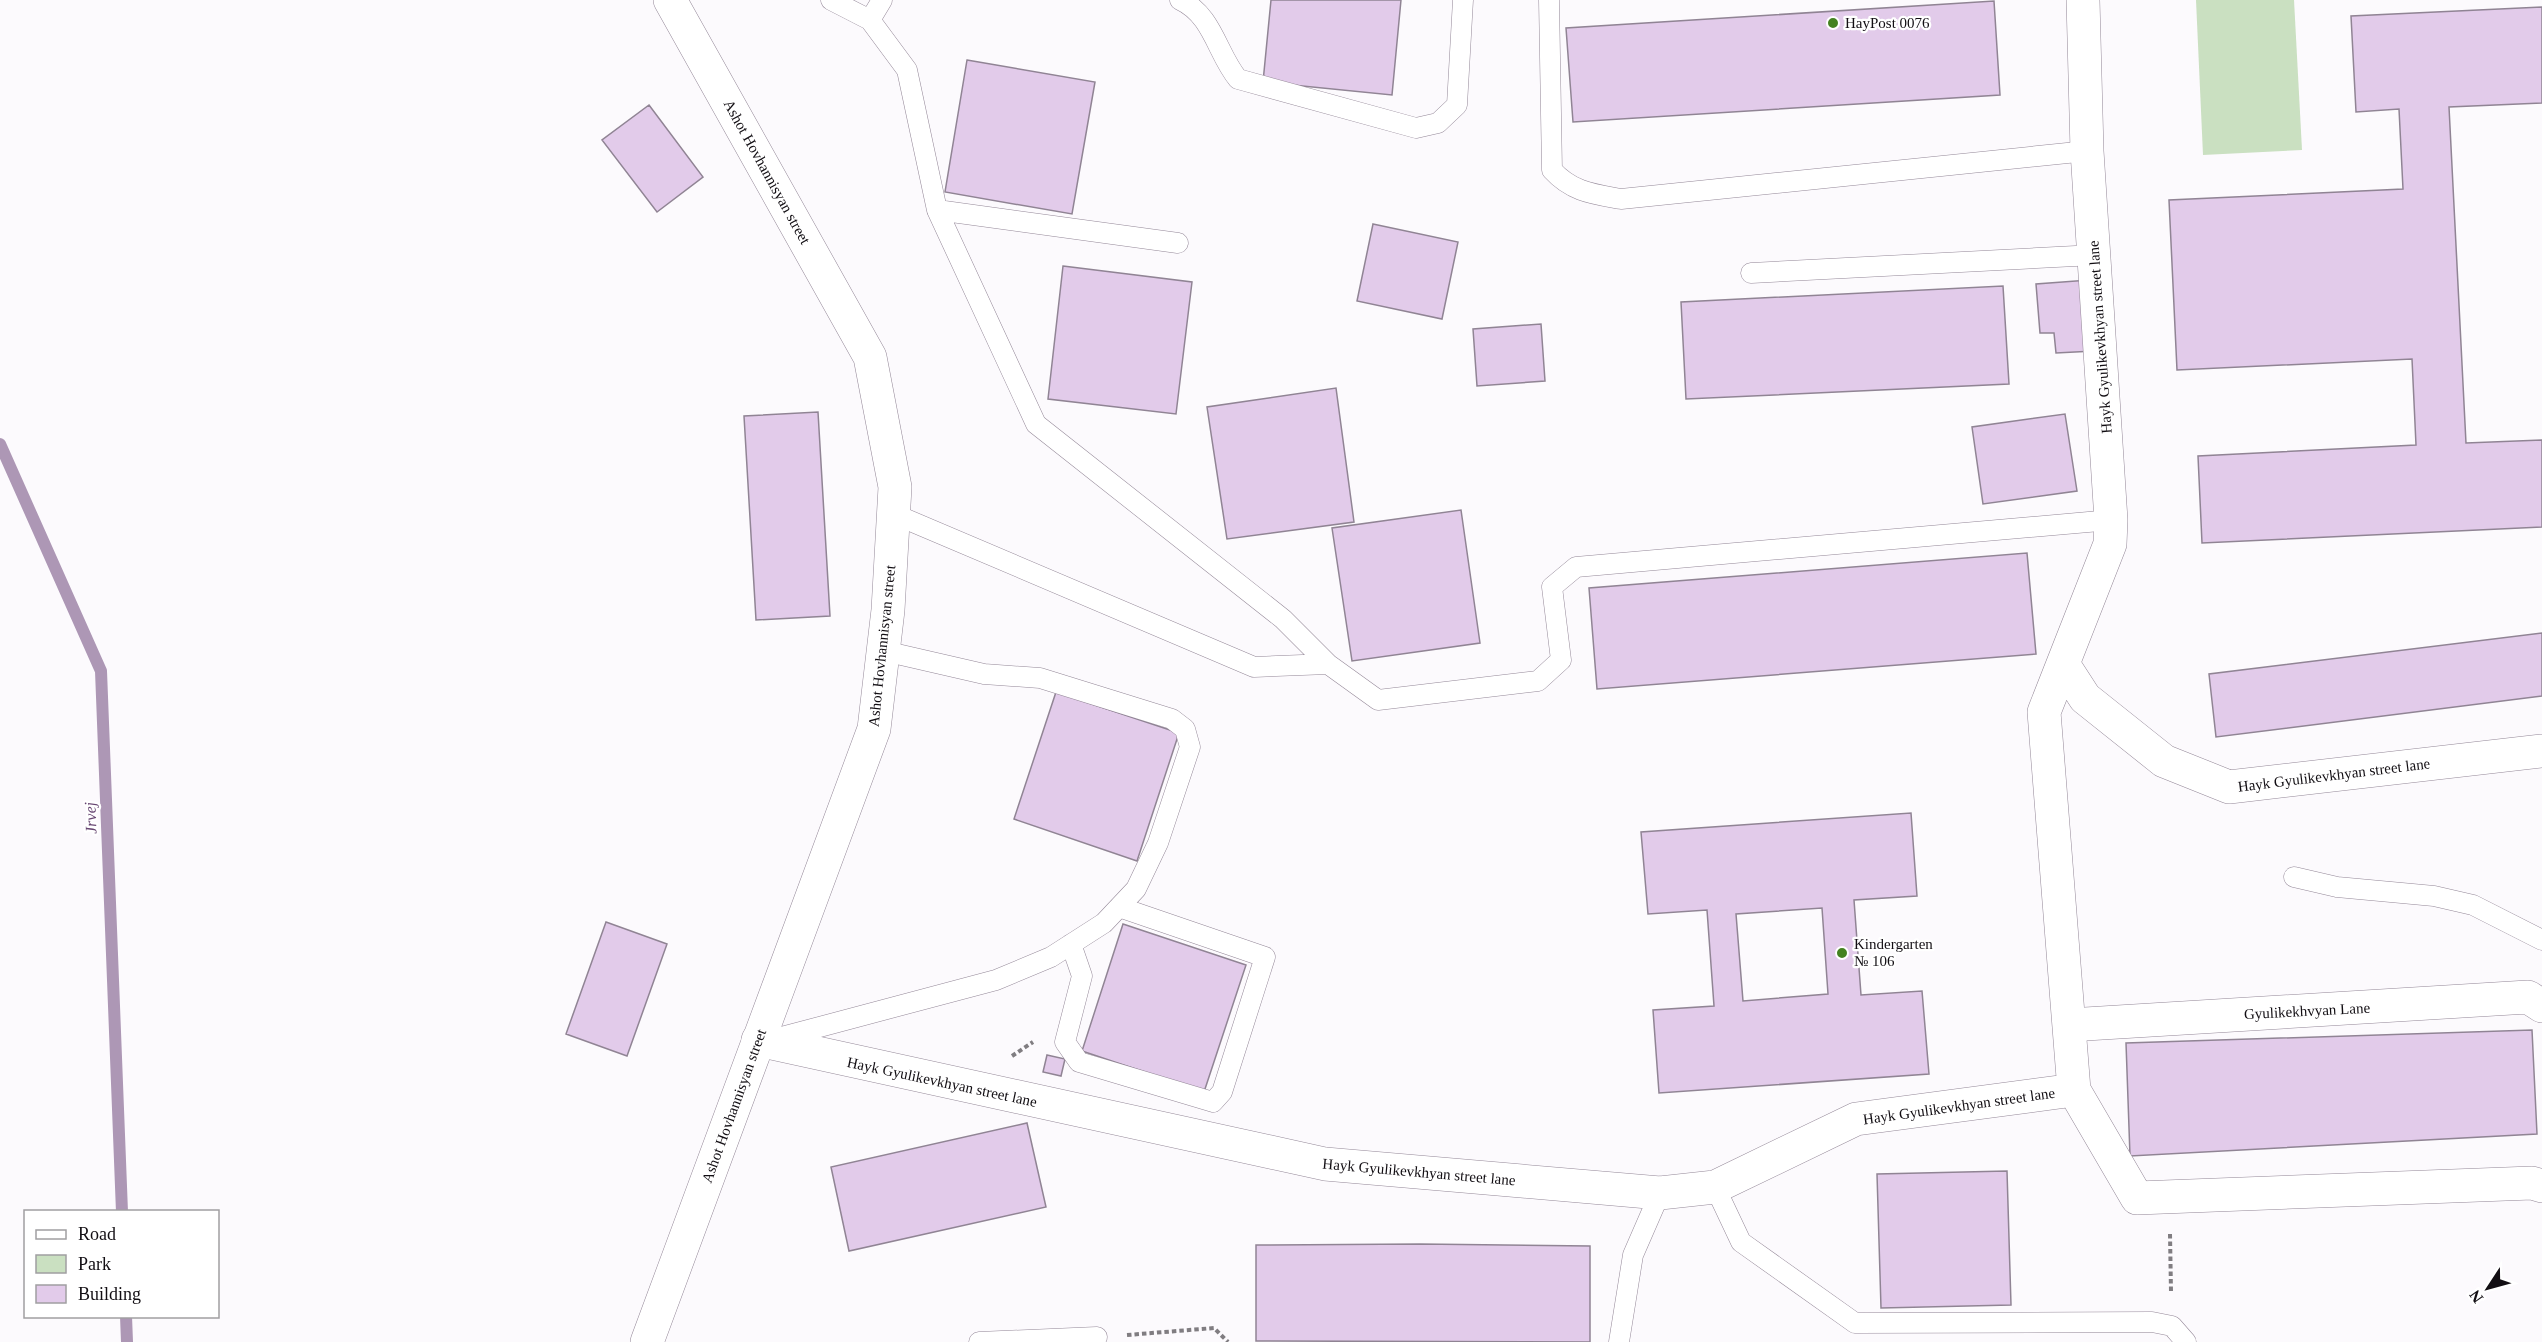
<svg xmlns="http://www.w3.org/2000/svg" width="2542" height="1342" viewBox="0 0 2542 1342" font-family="'Times New Roman',serif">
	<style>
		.green { fill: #cae0c1 }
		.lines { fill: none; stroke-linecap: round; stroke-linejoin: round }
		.stream { stroke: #ad97b5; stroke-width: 12 }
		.building { fill: #e2cbea; stroke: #908494; stroke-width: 1.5; fill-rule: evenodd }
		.service-casing { stroke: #948898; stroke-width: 21 }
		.minor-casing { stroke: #948898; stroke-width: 34 }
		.tertiary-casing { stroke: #948898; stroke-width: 34 }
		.path { stroke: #807d81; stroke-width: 4; stroke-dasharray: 4.5 3; stroke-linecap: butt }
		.service { stroke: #fff; stroke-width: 20 }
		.minor { stroke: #fff; stroke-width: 33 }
		.tertiary { stroke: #fff; stroke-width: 33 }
		.poi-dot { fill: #448220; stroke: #fff; stroke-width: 2 }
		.labels { text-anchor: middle; stroke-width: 4.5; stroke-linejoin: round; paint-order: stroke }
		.poi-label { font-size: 15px; fill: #120e13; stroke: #fff; text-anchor: start }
		.street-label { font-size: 15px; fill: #120e13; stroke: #fff }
		.water-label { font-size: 16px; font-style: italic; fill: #664571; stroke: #fff }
	</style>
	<rect width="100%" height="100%" fill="#fcfafd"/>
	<path class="green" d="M2196,0H2294L2302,150L2203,155Z"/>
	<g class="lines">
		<path class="stream" d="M0,444L101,671L122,1212
			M126,1316L127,1342"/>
	</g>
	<path class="building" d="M1271,0H1401L1392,95L1263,82Z
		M1994,1L2000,95L1573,122L1566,28Z
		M2542,7V103L2449,107L2466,443L2542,440V527L2202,543L2198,456L2416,445L2412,359L2177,370L2169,200L2403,189L2399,109L2356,112L2351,16Z
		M967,60L1095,82L1072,214L945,192Z
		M649,105L703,177L657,212L602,140Z
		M1373,224L1458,242L1442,319L1357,301Z
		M1063,266L1192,282L1176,414L1048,399Z
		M2089,280L2094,351L2056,353L2054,333H2040L2036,284Z
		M2003,286L2009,384L1686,399L1681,302Z
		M1541,324L1545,381L1477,386L1473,329Z
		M1336,388L1354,522L1227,539L1207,407Z
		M818,412L830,616L756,620L744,416Z
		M2065,414L2077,491L1983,504L1972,427Z
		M1461,510L1480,643L1352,661L1332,528Z
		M2027,553L2036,654L1597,689L1589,588Z
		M2542,633V696L2216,737L2209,674Z
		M1056,692L1179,733L1137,861L1014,819Z
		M1911,813L1917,896L1854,900L1861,995L1922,991L1929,1074L1659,1093L1653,1010L1714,1006L1707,910L1648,914L1641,832ZM1822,908L1828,994L1743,1001L1736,914Z
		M606,922L667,944L627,1056L566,1034Z
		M1123,924L1246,965L1204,1092L1082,1051Z
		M2532,1030L2537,1134L2130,1156L2126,1043Z
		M1047,1055L1065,1059L1061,1076L1043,1072Z
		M1027,1123L1046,1207L849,1251L831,1167Z
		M2007,1171L2011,1305L1881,1308L1877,1174Z
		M1420,1244L1590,1246V1342L1256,1341V1245Z"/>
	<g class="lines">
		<g class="service-casing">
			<path id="service" d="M831,0L870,20L907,70L937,210L1036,424L1283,619L1328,664L1378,700L1538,681L1561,660L1552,587L1576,567L2111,520
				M1180,0C1213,15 1217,54 1238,79L1416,128L1438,123L1457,105L1463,0
				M1549,0L1552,170C1572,192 1593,194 1621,199L2087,151
				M870,20L882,0
				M937,210L1178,243
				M1751,273L2095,255
				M894,514L1254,667L1328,664
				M2294,877L2337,887L2434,896L2473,905L2542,940
				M1071,944L1082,976L1065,1042L1079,1062L1213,1102L1222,1092L1265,957L1119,907
				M778,1038L996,980L1051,957L1104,923L1136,889L1158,843L1190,747L1185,729L1172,719L1040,678L984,674L884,651
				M1715,1187L1741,1242L1855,1323L2152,1322L2172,1326L2186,1342
				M979,1342L1097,1337
				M1619,1342L1633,1255L1660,1193"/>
		</g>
		<g class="minor-casing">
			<path id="minor" d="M2063,664L2085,698L2164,761L2229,787L2542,751
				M2069,1025L2528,997L2542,1006
				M758,1040L1325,1164L1660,1193L1715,1187L1856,1119L2074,1090L2137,1198L2532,1183L2542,1186
				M2074,1090L2044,712L2110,544L2111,520L2087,151L2083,0"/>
		</g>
		<g class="tertiary-casing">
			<path id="tertiary" d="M647,1342L874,729L888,610L895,487L870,357L670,0"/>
		</g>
		<path class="path" d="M1012,1056L1033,1042
			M2170,1234L2171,1292
			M1127,1335L1214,1328L1228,1342"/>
		<use href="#service" class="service"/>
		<use href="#minor" class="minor"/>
		<use href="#tertiary" class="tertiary"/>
	</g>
	<g class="poi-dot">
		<circle cx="1833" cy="23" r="6"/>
		<circle cx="1842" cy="953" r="6"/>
	</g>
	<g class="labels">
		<g class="poi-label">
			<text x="1845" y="28">HayPost 0076</text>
			<text x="1854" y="949">Kindergarten<tspan x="1854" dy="17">№ 106</tspan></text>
		</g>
		<g class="street-label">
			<text transform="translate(767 172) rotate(61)" y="5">Ashot Hovhannisyan street</text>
			<text transform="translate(2100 337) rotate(-94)" y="5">Hayk Gyulikevkhyan street lane</text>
			<text transform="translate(882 646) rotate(-84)" y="5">Ashot Hovhannisyan street</text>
			<text transform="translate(2334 775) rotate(-7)" y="5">Hayk Gyulikevkhyan street lane</text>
			<text transform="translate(2307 1011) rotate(-3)" y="5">Gyulikekhvyan Lane</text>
			<text transform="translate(942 1082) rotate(12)" y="5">Hayk Gyulikevkhyan street lane</text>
			<text transform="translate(734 1106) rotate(-70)" y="5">Ashot Hovhannisyan street</text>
			<text transform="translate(1959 1106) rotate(-8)" y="5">Hayk Gyulikevkhyan street lane</text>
			<text transform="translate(1419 1172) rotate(5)" y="5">Hayk Gyulikevkhyan street lane</text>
		</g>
		<g class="water-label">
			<text transform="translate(90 818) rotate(-92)" y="6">Jrvej</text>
		</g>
	</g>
	<rect x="24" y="1210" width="195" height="108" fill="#ffffff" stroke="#a09fa1" stroke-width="1.5"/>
	<rect x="36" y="1230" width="30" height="9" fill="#ffffff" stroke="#a09fa1" stroke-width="1.5"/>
	<text x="78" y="1240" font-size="18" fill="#120e13">Road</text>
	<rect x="36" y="1255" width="30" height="18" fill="#cae0c1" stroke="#a09fa1" stroke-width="1.5"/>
	<text x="78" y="1270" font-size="18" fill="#120e13">Park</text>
	<rect x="36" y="1285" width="30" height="18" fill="#e2cbea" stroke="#a09fa1" stroke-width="1.5"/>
	<text x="78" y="1300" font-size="18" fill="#120e13">Building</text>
	<g transform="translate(2488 1288) rotate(234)" stroke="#ffffff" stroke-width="4.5" paint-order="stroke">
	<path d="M0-4.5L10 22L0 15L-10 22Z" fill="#120e13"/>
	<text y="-9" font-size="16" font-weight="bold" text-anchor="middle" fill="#120e13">N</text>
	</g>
</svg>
